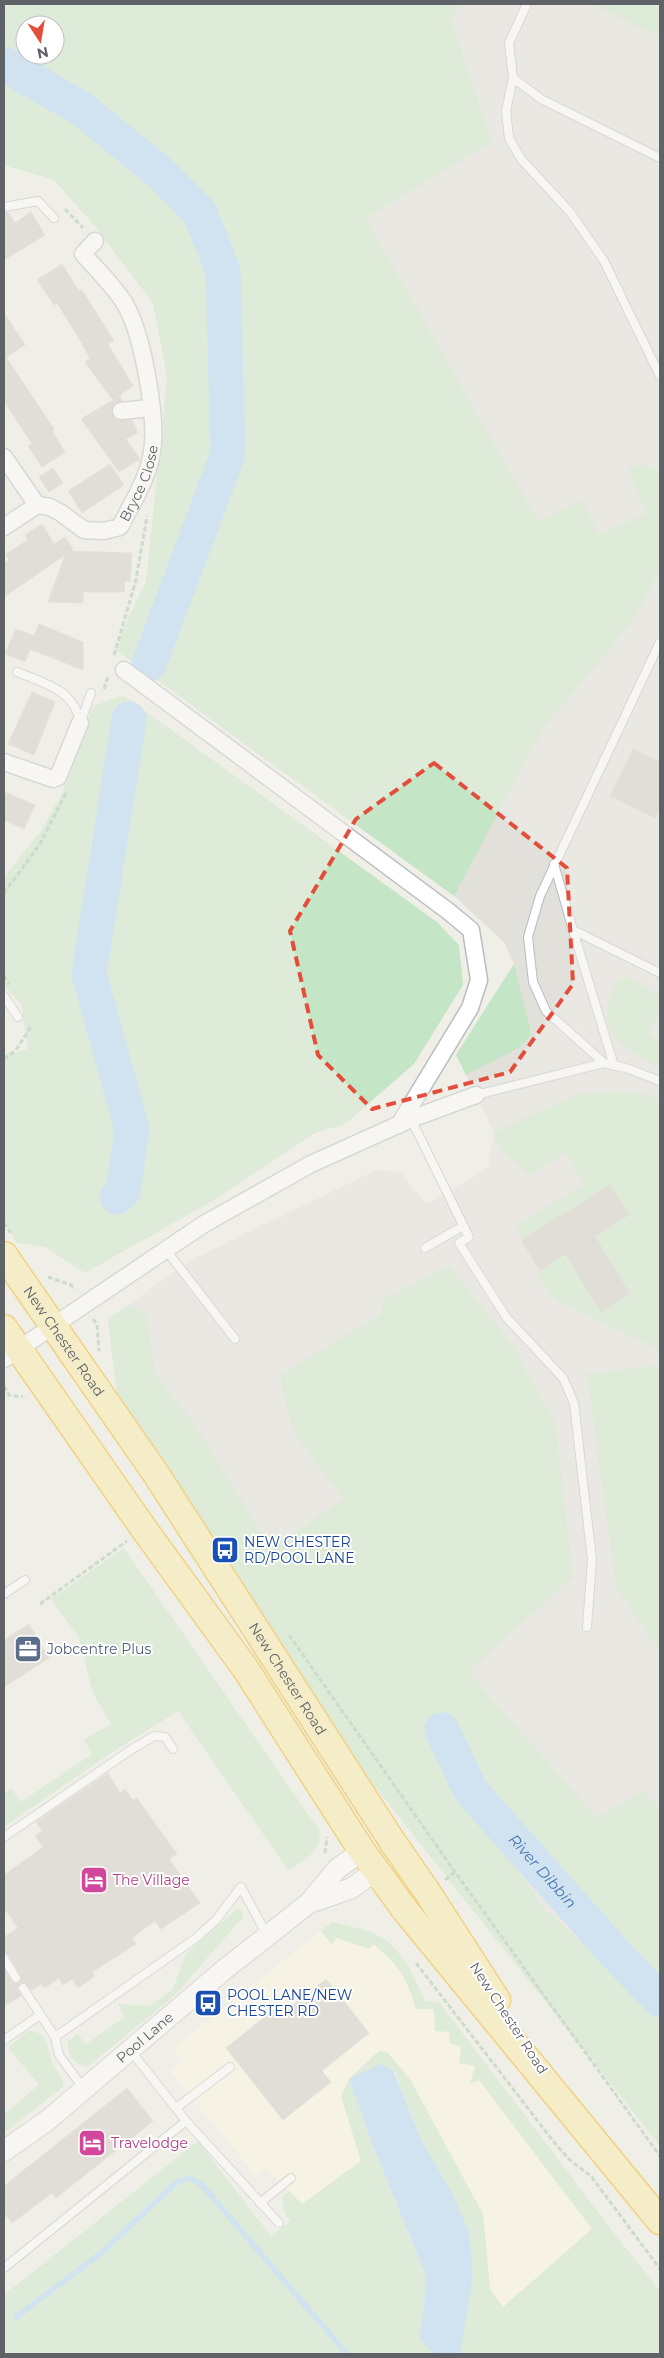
<svg xmlns="http://www.w3.org/2000/svg" width="664" height="2358" viewBox="0 0 664 2358" font-family="Montserrat,sans-serif">
	<style>
		.commercial { fill: #fdf7e0 }
		.industrial { fill: #e2e0db }
		.green { fill: #c5e6c6; fill-rule: evenodd }
		.water { fill: #abd6fc }
		.lines { fill: none; stroke-linecap: round; stroke-linejoin: round }
		.stream { stroke: #abd6fc; stroke-width: 5.5 }
		.river { stroke: #abd6fc; stroke-width: 35 }
		.building { fill: #cccac4; stroke: #d5d1c6 }
		.service-casing { stroke: #b9bcc0; stroke-width: 10 }
		.minor-casing { stroke: #b9bcc0; stroke-width: 19 }
		.tertiary-casing { stroke: #b9bcc0; stroke-width: 22 }
		.trunk-casing { stroke: #f0af08; stroke-width: 29 }
		.path { stroke: #9dc5aa; stroke-width: 3; stroke-dasharray: 5 2.5; stroke-linecap: butt }
		.service { stroke: #fff; stroke-width: 8 }
		.minor { stroke: #fff; stroke-width: 16 }
		.tertiary { stroke: #fff; stroke-width: 20 }
		.trunk { stroke: #fbeba2; stroke-width: 26 }
		.marked { fill: none; stroke: #e44d3a; stroke-width: 4; stroke-dasharray: 10 6; stroke-linejoin: round }
		.labels { text-anchor: middle; stroke-width: 4; stroke-linejoin: round; paint-order: stroke }
		.street-label { font-size: 14px; fill: #5f6267; stroke: #fff }
		.transit-label { font-size: 14px; fill: #164399; stroke: #fff; text-anchor: start }
		.service-label { font-size: 14px; fill: #4e5e75; stroke: #fff; text-anchor: start }
		.hotel-label { font-size: 14px; fill: #b23c85; stroke: #fff; text-anchor: start }
		.water-label { font-size: 15px; font-style: italic; fill: #4776af; stroke: #fff }
	</style>
	<rect width="100%" height="100%" fill="#f0efe7"/>
	<path class="commercial" d="M332,1922L379,1936L397,1950L418,1985L425,2001L440,2003L603,2219L503,2308L490,2289L483,2214L379,2051L349,2079L341,2096L361,2161L302,2204L266,2168L256,2176L170,2071L182,2061L174,2048Z"/>
	<path class="industrial" d="M73,4H660V2146L117,1394L108,1319L191,1260L376,1170L400,1172L426,1204L488,1168L494,1132L456,1055L514,964L504,942L454,896L192,706L347,321Z"/>
	<path class="green" d="M4,4H460L451,20L492,142L366,218L538,521L582,500L599,534L646,514L628,468L644,465L660,470V571L631,623L544,727L454,896L116,650L121,634L146,581L167,377L153,303L93,224L54,180L4,165ZM25,25H55V55H25Z
		M592,4H660V37Z
		M123,695L437,922L459,945L463,985L414,1064L345,1124L315,1133L214,1200L85,1273L45,1247L17,1243L4,1220V1055L28,1049L21,1004L4,985V877L40,832L63,792L80,736L94,706Z
		M514,964L530,1027L529,1038L519,1048L466,1075L456,1055Z
		M626,977L660,995V1010L649,1034L660,1040V1067C618,1046 592,1031 617,981Z
		M616,1091L648,1095L660,1101V1350L550,1297L537,1274L575,1248L573,1267L601,1312L630,1294L604,1250L591,1238L629,1215L610,1185L521,1240L516,1225L584,1185L566,1152L531,1175L500,1150L494,1132L580,1094Z
		M449,1266L517,1351L526,1371L555,1421L573,1577L468,1672L597,1818L643,1791L660,1810V1981L621,1943L487,1794L451,1727L443,1768L491,1829L543,1908L617,1974L660,2019V2146L357,1764L117,1394L108,1319L128,1305L146,1314L155,1374L194,1424L271,1548L344,1499L294,1434L280,1375L380,1315L385,1299Z
		M660,1365V1650L647,1633L616,1586L587,1374Z
		M124,1548L319,1830C323,1851 304,1861 288,1870L178,1711L108,1755L4,1827V1793L11,1788L21,1802L92,1754L84,1740L111,1724L93,1694L79,1638L51,1599Z
		M237,1909L242,1911L243,1917L174,1996L87,2067C74,2064 67,2056 68,2042L77,2034L86,2044L125,2017L118,2004L150,2006L173,1989L185,1955Z
		M332,1922C347,1926 368,1929 381,1937C403,1951 415,1977 425,2001L440,2003L603,2219L660,2291V2354H460L473,2276L453,2195L421,2139L395,2072L349,2079L370,2138L426,2276L424,2307L419,2337L434,2354H4V2295L198,2141L271,2236L290,2221L283,2209V2197L289,2191L302,2204L361,2161L341,2096L349,2079L379,2051L387,2052L410,2079L483,2214L490,2289L503,2307L592,2229L479,2080L470,2084L475,2066L459,2063L461,2047L450,2043L449,2032L435,2031L434,2009H416C407,1978 399,1965 373,1944L369,1949L336,1938L332,1945L321,1931Z
		M28,2031C50,2032 46,2046 52,2062C56,2073 61,2071 64,2086L4,2133V2114L39,2085L8,2047Z"/>
	<path class="water" d="M381,2064L394,2072L421,2139L453,2195L469,2232L473,2276L460,2354H434L419,2338L424,2307L426,2276L370,2138L349,2079Z"/>
	<g class="lines">
		<path class="stream" d="M16,2317L100,2254L176,2183L190,2178L202,2185L347,2354"/>
		<g class="river">
			<path d="M4,64L82,109L159,172L200,213L223,271L228,454L149,664"/>
			<path d="M117,1197L123,1191L132,1129L89,974L129,719"/>
			<path id="s1" d="M442,1730L471,1791L614,1952L660,2000"/>
		</g>
	</g>
	<path class="building" d="M4,212H8L15,223L31,212L45,235L4,260Z
		M62,264L79,291L82,290L114,341L108,344L133,386L114,399L120,396L122,401L115,403L111,412L117,420H132L138,433L126,439L140,459L119,472L81,419L113,400L85,362L90,358L74,330L57,303L54,305L37,280Z
		M4,313L25,345L6,357L54,429L52,431L65,452L42,467L28,446L32,444L4,401Z
		M110,464L124,485L82,513L68,491Z
		M53,468L63,483L49,492L39,477Z
		M42,524L54,544L65,537L73,549L71,551L132,553L130,582L125,581L124,592H83V603L48,602L65,555L4,597V564L9,560L6,554L28,540L25,535Z
		M39,624L83,642V670L30,649L25,662L5,654L16,629L34,636Z
		M32,692L55,702L34,755L8,744Z
		M633,749L660,762V808L655,818L610,796Z
		M4,792L35,805L24,829L4,820Z
		M610,1185L629,1215L595,1236L630,1294L601,1312L565,1254L540,1271L521,1240Z
		M29,1624L49,1658L4,1687V1640Z
		M108,1773L120,1793L125,1789L133,1800L137,1798L177,1854L169,1859L200,1903L161,1929L155,1921L132,1938L136,1944L92,1972L95,1976L78,1988L72,1979L63,1985L59,1978L44,1988L42,1984L31,1990L26,1983L22,1982L17,1988L21,1996L4,2006V1969L14,1983H19L22,1978L9,1955L4,1952V1937L18,1928L4,1908V1875L43,1847L35,1836L42,1831L36,1822Z
		M326,1979L369,2033L322,2071L331,2082L283,2120L226,2048L275,2009L280,2016Z
		M127,2088L153,2121L56,2198L52,2193L12,2223L4,2213V2186Z"/>
	<g class="lines">
		<g class="service-casing">
			<path id="service" d="M527,4L509,43L513,78L541,99L660,158
				M513,78L506,111L509,138L521,159L570,212L604,261L660,376
				M4,207L38,201L54,218
				M660,642L540,896L528,937L533,982L546,1011L604,1063L629,1069L660,1081
				M17,672C44,683 75,690 80,723
				M81,721L91,693
				M554,864L573,930
				M4,996L18,1017
				M614,1066L573,930L660,973
				M476,1095L604,1063
				M411,1119L469,1237L459,1243L506,1317L563,1378L574,1403L592,1560L587,1627
				M425,1248L463,1226
				M166,1250L235,1339
				M4,1594L25,1580
				M4,1837L132,1749L154,1736L165,1737L173,1749
				M4,1958L16,1978
				M23,1988L55,2037
				M4,2040L40,2015
				M130,2050L186,2121L279,2223
				M84,2089L59,2055L55,2037L196,1938L216,1920L241,1887L267,1935
				M176,2108L230,2067
				M260,2203L291,2178
				M4,2268L186,2121"/>
		</g>
		<g class="minor-casing">
			<g id="minor">
				<path d="M121,411L150,408"/>
				<path d="M4,457L37,505"/>
				<path id="s2" d="M37,505L50,507L61,513L84,530L104,531L120,527C131,505 146,482 151,457C159,423 143,335 125,304C114,286 97,270 83,254L95,241"/>
				<path d="M4,527L37,505"/>
				<path d="M124,670L448,911L471,930L479,980L470,1008L399,1125"/>
				<path d="M4,762L53,779L58,777L80,723"/>
				<path d="M4,1359L204,1224L311,1164L411,1119L476,1095"/>
			</g>
		</g>
		<g class="tertiary-casing">
			<g id="tertiary">
				<path d="M309,1903L352,1888L375,1871"/>
				<path id="s3" d="M4,2151L48,2120L225,1969L309,1903L337,1869L362,1851"/>
			</g>
		</g>
		<g class="trunk-casing">
			<g id="trunk">
				<path id="s4" d="M4,1255L156,1474L392,1841L428,1893L497,2000"/>
				<path d="M4,1328L144,1529L245,1668L362,1851L405,1910L660,2221"/>
			</g>
		</g>
		<path class="path" d="M65,209L83,228
			M114,655L136,580L147,516
			M104,689L108,676
			M4,893L40,844L66,793
			M4,976L9,984
			M4,1059L16,1050L30,1028L29,1024
			M4,1223L11,1233
			M48,1277L71,1285L75,1290
			M93,1319L97,1324L99,1351
			M4,1386L9,1395L23,1397
			M40,1604L127,1541
			M289,1635L455,1872L660,2156
			M325,1853L327,1837
			M445,1880L455,1872
			M416,1963L557,2146L571,2161L591,2176L660,2269"/>
		<use href="#service" class="service"/>
		<use href="#minor" class="minor"/>
		<use href="#tertiary" class="tertiary"/>
		<use href="#trunk" class="trunk"/>
	</g>
	<path d="M0 0H664V2358H0ZM434,763L567,868L573,984L510,1072L372,1109L318,1055L290,931L356,819Z" fill="#f0efe7" fill-opacity=".55" fill-rule="evenodd"/>
	<path class="marked" d="M434,763L567,868L573,984L510,1072L372,1109L318,1055L290,931L356,819Z"/>
	<defs>
		<g id="bus-square" transform="scale(1.4375)"><rect x="-9" y="-9" width="18" height="18" rx="4" fill="#1a4fb4" stroke="#fff"/><path d="M-5-6H5V4H4V6H2V4H-2V6H-4V4H-5ZM-3.5-4V0h7V-4ZM-3.5 1.2v1.5H-2V1.2ZM2 1.2v1.5H3.5V1.2Z" fill="#fff"/></g>
		<g id="office-square" transform="scale(1.4375)"><rect x="-9" y="-9" width="18" height="18" rx="4" fill="#5c6f8a" stroke="#fff"/><path d="M-6-3h4V-5.5h4V-3h4V5H-6ZM-1-4.5V-3h2v-1.5ZM-6 0V1H6V0Z" fill="#fff"/></g>
		<g id="hotel-square" transform="scale(1.4375)"><rect x="-9" y="-9" width="18" height="18" rx="4" fill="#d1479c" stroke="#fff"/><path d="M-6-4.5h1.5V1H6V5H4.5V3h-9V5H-6ZM-4 0a1.8 1.8 0 1 1 3.6 0ZM.5 0V-2.5h3Q6-2.5 6 0Z" fill="#fff"/></g>
	</defs>
	<g fill-rule="evenodd">
		<use href="#bus-square" x="225" y="1550"/>
		<use href="#office-square" x="28" y="1649"/>
		<use href="#hotel-square" x="94" y="1880"/>
		<use href="#bus-square" x="208" y="2003"/>
		<use href="#hotel-square" x="92" y="2143"/>
	</g>
	<g class="labels">
		<g class="street-label">
			<text dy="5" stroke="none"><textPath href="#s2" startOffset="139">Bryce Close</textPath></text>
			<text dy="5" stroke="none"><textPath href="#s4" startOffset="105">New Chester Road</textPath></text>
			<text dy="5" stroke="none"><textPath href="#s4" startOffset="510">New Chester Road</textPath></text>
			<text transform="translate(509 2018) rotate(57)" y="5">New Chester Road</text>
			<text dy="5" stroke="none"><textPath href="#s3" startOffset="181">Pool Lane</textPath></text>
		</g>
		<g class="transit-label">
			<text x="244" y="1547">NEW CHESTER<tspan x="244" dy="16">RD/POOL LANE</tspan></text>
			<text x="227" y="2000">POOL LANE/NEW<tspan x="227" dy="16">CHESTER RD</tspan></text>
		</g>
		<g class="service-label">
			<text x="47" y="1654">Jobcentre Plus</text>
		</g>
		<g class="hotel-label">
			<text x="113" y="1885">The Village</text>
			<text x="111" y="2148">Travelodge</text>
		</g>
		<g class="water-label">
			<text dy="5" stroke="none"><textPath href="#s1" startOffset="175">River Dibbin</textPath></text>
		</g>
	</g>
	<rect width="664" height="2358" fill="none" stroke="#5f6267" stroke-width="10"/>
	<g transform="translate(40 40) rotate(168)"><circle r="24" fill="#ffffff" stroke="#bfc0c2"/>
	<path d="M0-4L9 19L0 12L-9 19Z" fill="#e44d3a"/>
	<text y="-8" font-size="14" font-weight="bold" text-anchor="middle" fill="#5f6267">N</text>
	</g>
</svg>
